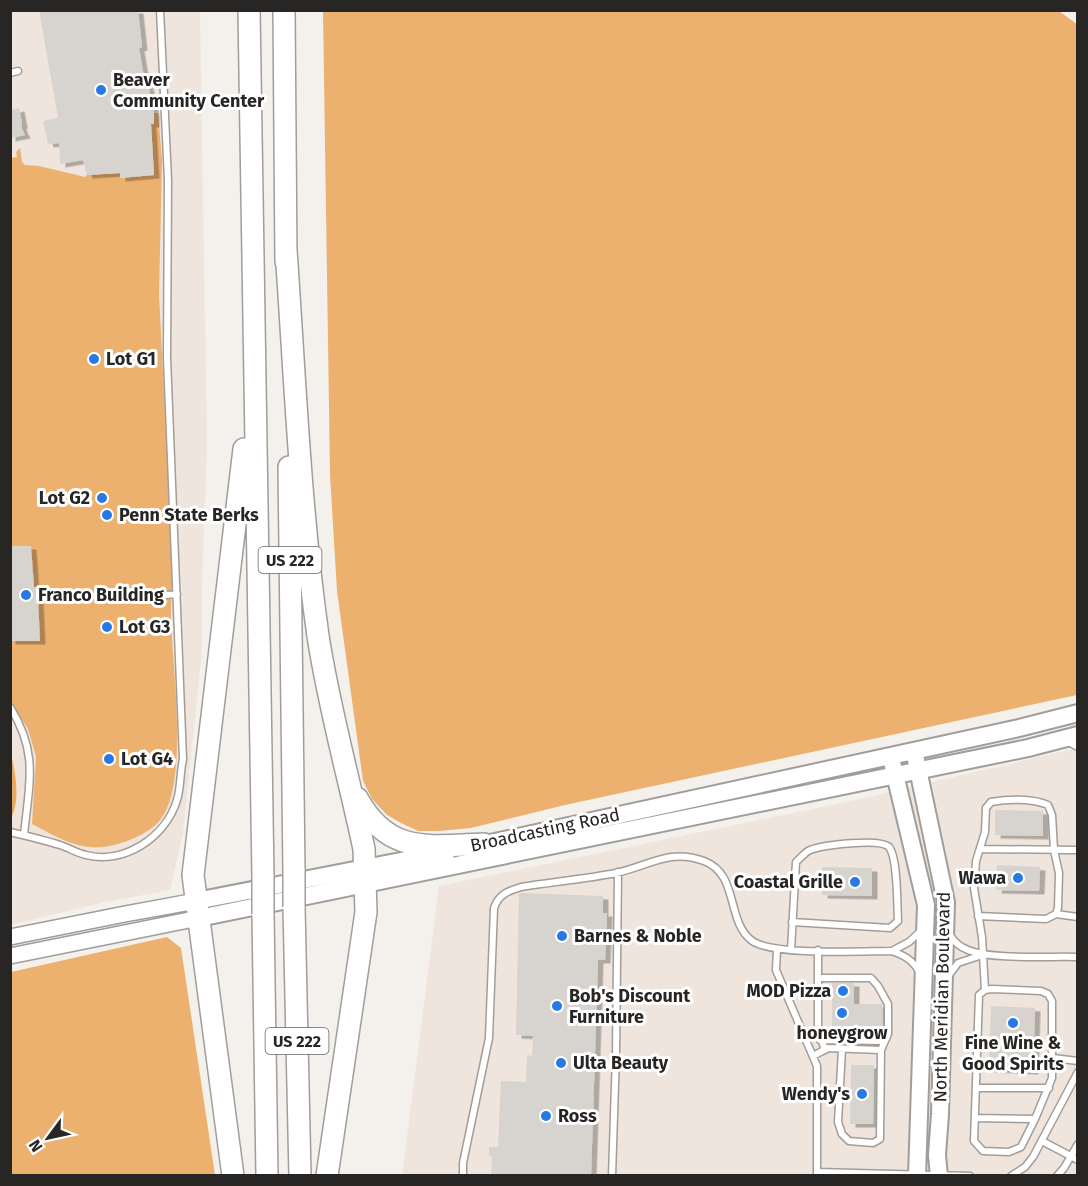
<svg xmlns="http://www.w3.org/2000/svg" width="1088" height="1186" viewBox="0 0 1088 1186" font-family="'Fira Sans',sans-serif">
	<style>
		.built { fill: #efe5dc }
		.green { fill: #edb16f }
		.forest { fill: #e8a85e }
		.building { fill: #d7d4d0; filter: url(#shadow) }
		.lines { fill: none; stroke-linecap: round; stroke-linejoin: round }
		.service-casing { stroke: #a19d9a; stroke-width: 9 }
		.tertiary-casing { stroke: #a19d9a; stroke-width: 18 }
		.secondary-casing { stroke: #a19d9a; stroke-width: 20 }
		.motorway-casing { stroke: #a19d9a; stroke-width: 24 }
		.service { stroke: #fff; stroke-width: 6 }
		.tertiary { stroke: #fff; stroke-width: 15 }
		.secondary { stroke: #fff; stroke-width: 16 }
		.motorway { stroke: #fff; stroke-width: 21 }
		.motorway-bridge-casing { stroke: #a19d9a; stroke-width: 24; stroke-linecap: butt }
		.motorway-bridge { stroke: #fff; stroke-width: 21 }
		.poi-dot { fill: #2879e4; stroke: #fff; stroke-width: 2 }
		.labels { text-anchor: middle; stroke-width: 6; stroke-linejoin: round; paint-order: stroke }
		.shield { fill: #fff; stroke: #686766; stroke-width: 1.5 }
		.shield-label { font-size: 16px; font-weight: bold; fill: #282625 }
		.poi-label { font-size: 18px; font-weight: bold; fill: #282625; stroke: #fff; text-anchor: start }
		.street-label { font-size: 18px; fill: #282625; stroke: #fff }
	</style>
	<defs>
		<filter id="shadow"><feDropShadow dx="5.5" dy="3.5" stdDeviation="0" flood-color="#0004"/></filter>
	</defs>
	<rect width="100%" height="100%" fill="#f4f1ed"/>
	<path class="built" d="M10,11H200L207,445L202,586V651L183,833L170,890L101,903L11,925Z
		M1077,748V1175L402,1176L439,886L856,800Z"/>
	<path class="green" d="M1059,11L1078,25L1077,695L565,805L471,828L439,831H418L401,823L387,815L372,799L363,781L337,591L330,475L323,11Z
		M154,113H158L162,160L159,295L173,570C172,583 171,597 171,611C171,661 190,780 161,819C154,829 138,837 127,841C88,856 66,842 32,824L36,757L28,729L11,702V158L17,157L16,152L20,148L22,162L25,165L39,166L85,177L87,175L120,173L121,178L154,175L151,124L154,123Z
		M167,937L181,948L215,1175H11V972Z"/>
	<path class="forest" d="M10,750C15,770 21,799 11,818Z"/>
	<path class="building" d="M39,10H138L142,47L139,48L145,83L148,85L154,113V124H151L154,175L120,178V173L87,175L83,160L60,164L59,143L48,144L43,121L58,118Z
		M19,108L22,124L21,127L25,135L10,138V110Z
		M11,546H31L34,587H42V597L38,598L40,641H10Z
		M995,810L1043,811V836L995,835Z
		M997,865L1040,867L1039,891L996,890Z
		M822,867L872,868V896L822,895Z
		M519,893L603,896V913H607L605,960H598L591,1176H491L492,1157L489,1156V1147H498L501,1081L526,1082L527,1055L532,1056L533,1036L516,1035Z
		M832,983H854V1004H882L883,1027L832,1026Z
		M991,1006L1035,1008L1033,1071L989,1069Z
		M851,1065H874L873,1124H850Z"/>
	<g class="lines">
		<g class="service-casing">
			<path id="service" d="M10,73L18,71
				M155,596L177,594
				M10,707C39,753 29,784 24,835
				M1067,741L1078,747
				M10,832C27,836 44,840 60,845C69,848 77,853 86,855C124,865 166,837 177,800C181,787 180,772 183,759L167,358L168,180L160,10
				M980,849L1078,850
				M1056,914L1078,917
				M978,916L1046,919L1056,914L1058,908L1059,873L1054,850L1052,815L1048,805C1032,798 1007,799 991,802L986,808L985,832L976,861L974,888L982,937L985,990
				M950,935C954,942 960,947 968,950C992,960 1049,956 1078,957
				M777,949L776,970L817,1066V1176
				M791,950L796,862C801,858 805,852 810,850C823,845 880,838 889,847C898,858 897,905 898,921L890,928L792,922
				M818,950V1030L825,1050
				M892,951L909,942L922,930
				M949,975L958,963L982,955
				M818,978H871L878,986L888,1004V1034L881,1050L880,1139L873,1143L849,1141L842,1134L838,1122L842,1049
				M992,989L1041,991L1048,994L1052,1001V1078L1035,1119L1021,1147L1009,1152L983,1151L974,1141L979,995L985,990Z
				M820,1040L884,1041
				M813,1056L828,1048L881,1050
				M1053,1058L1078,1061
				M976,1088H1049
				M975,1118L1035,1119
				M1042,1141L1078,1160
				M817,1172L970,1176
				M463,1176V1163L489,1038L494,908C499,894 508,891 521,887C552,882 585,879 616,873C649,866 669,848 704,861C739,874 726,920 751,940C770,956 863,951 891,951C904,955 913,960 920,973
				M612,1176L616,1054L618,872
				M1011,1176L1025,1167L1033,1157L1078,1072
				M1057,1176L1064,1168L1078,1144"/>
		</g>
		<g class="tertiary-casing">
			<path id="tertiary" d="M10,937L125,914L196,901
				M10,956L199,918"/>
		</g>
		<g class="secondary-casing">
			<path id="secondary" d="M916,760L946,902L940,1114L937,1155L939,1176
				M893,766L926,905L917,1176
				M472,847L1019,728L1078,713
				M196,901L447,852
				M199,918L1028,748L1078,735"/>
		</g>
		<g class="motorway-casing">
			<path id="motorway" d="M249,10L263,877
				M284,10L286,262
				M286,250C295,378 300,508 318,636C329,708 349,778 364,849L366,912L327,1176
				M289,467L294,871
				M357,798C388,855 428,846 484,844
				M294,907L300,1176
				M263,914L267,1176
				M233,1176L193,875L244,449"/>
		</g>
		<use href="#service" class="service"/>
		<use href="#tertiary" class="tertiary"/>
		<use href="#secondary" class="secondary"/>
		<use href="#motorway" class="motorway"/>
		<g class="motorway-bridge-casing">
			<path id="motorway-bridge" d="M294,871V907
				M263,877V914"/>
		</g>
		<use href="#motorway-bridge" class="motorway-bridge"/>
	</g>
	<g class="poi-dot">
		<circle cx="101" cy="90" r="6"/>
		<circle cx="94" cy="359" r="6"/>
		<circle cx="102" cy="498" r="6"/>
		<circle cx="107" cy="515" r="6"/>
		<circle cx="26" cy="595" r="6"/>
		<circle cx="107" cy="627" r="6"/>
		<circle cx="109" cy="759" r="6"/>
		<circle cx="1018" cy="878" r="6"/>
		<circle cx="855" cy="882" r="6"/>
		<circle cx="562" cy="936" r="6"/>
		<circle cx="843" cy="991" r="6"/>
		<circle cx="557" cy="1006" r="6"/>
		<circle cx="842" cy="1013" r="6"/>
		<circle cx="1013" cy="1023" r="6"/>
		<circle cx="561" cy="1063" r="6"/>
		<circle cx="862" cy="1094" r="6"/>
		<circle cx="546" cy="1116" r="6"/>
	</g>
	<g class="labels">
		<g class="shield">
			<rect x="258.5" y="547" width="63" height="26" rx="4.5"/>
			<rect x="265.5" y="1028" width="63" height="26" rx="4.5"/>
		</g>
		<g class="shield-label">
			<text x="290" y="566">US 222</text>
			<text x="297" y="1047">US 222</text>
		</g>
		<g class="poi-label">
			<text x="113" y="86">Beaver<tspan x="113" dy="21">Community Center</tspan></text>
			<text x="106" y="365">Lot G1</text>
			<text x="90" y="504" text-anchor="end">Lot G2</text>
			<text x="119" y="521">Penn State Berks</text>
			<text x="38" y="601">Franco Building</text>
			<text x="119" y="633">Lot G3</text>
			<text x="121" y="765">Lot G4</text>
			<text x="1006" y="884" text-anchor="end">Wawa</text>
			<text x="843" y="888" text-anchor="end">Coastal Grille</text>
			<text x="574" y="942">Barnes &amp; Noble</text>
			<text x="831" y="997" text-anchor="end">MOD Pizza</text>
			<text x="569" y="1002">Bob's Discount<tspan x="569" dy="21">Furniture</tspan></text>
			<text x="842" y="1039" text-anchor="middle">honeygrow</text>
			<text x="1013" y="1049" text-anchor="middle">Fine Wine &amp;<tspan x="1013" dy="21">Good Spirits</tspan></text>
			<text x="573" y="1069">Ulta Beauty</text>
			<text x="850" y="1100" text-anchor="end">Wendy's</text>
			<text x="558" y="1122">Ross</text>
		</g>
		<g class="street-label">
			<text transform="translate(545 830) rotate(-12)" y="6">Broadcasting Road</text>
			<text transform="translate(942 997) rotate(-89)" y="6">North Meridian Boulevard</text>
		</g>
	</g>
	<rect width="1088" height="1186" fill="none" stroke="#282625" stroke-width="24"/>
	<g transform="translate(48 1138) rotate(237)" stroke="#ffffff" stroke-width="4.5" paint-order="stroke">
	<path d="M0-4.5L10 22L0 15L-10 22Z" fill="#282625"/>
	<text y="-9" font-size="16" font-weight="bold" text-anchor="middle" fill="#282625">N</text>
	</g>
</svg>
